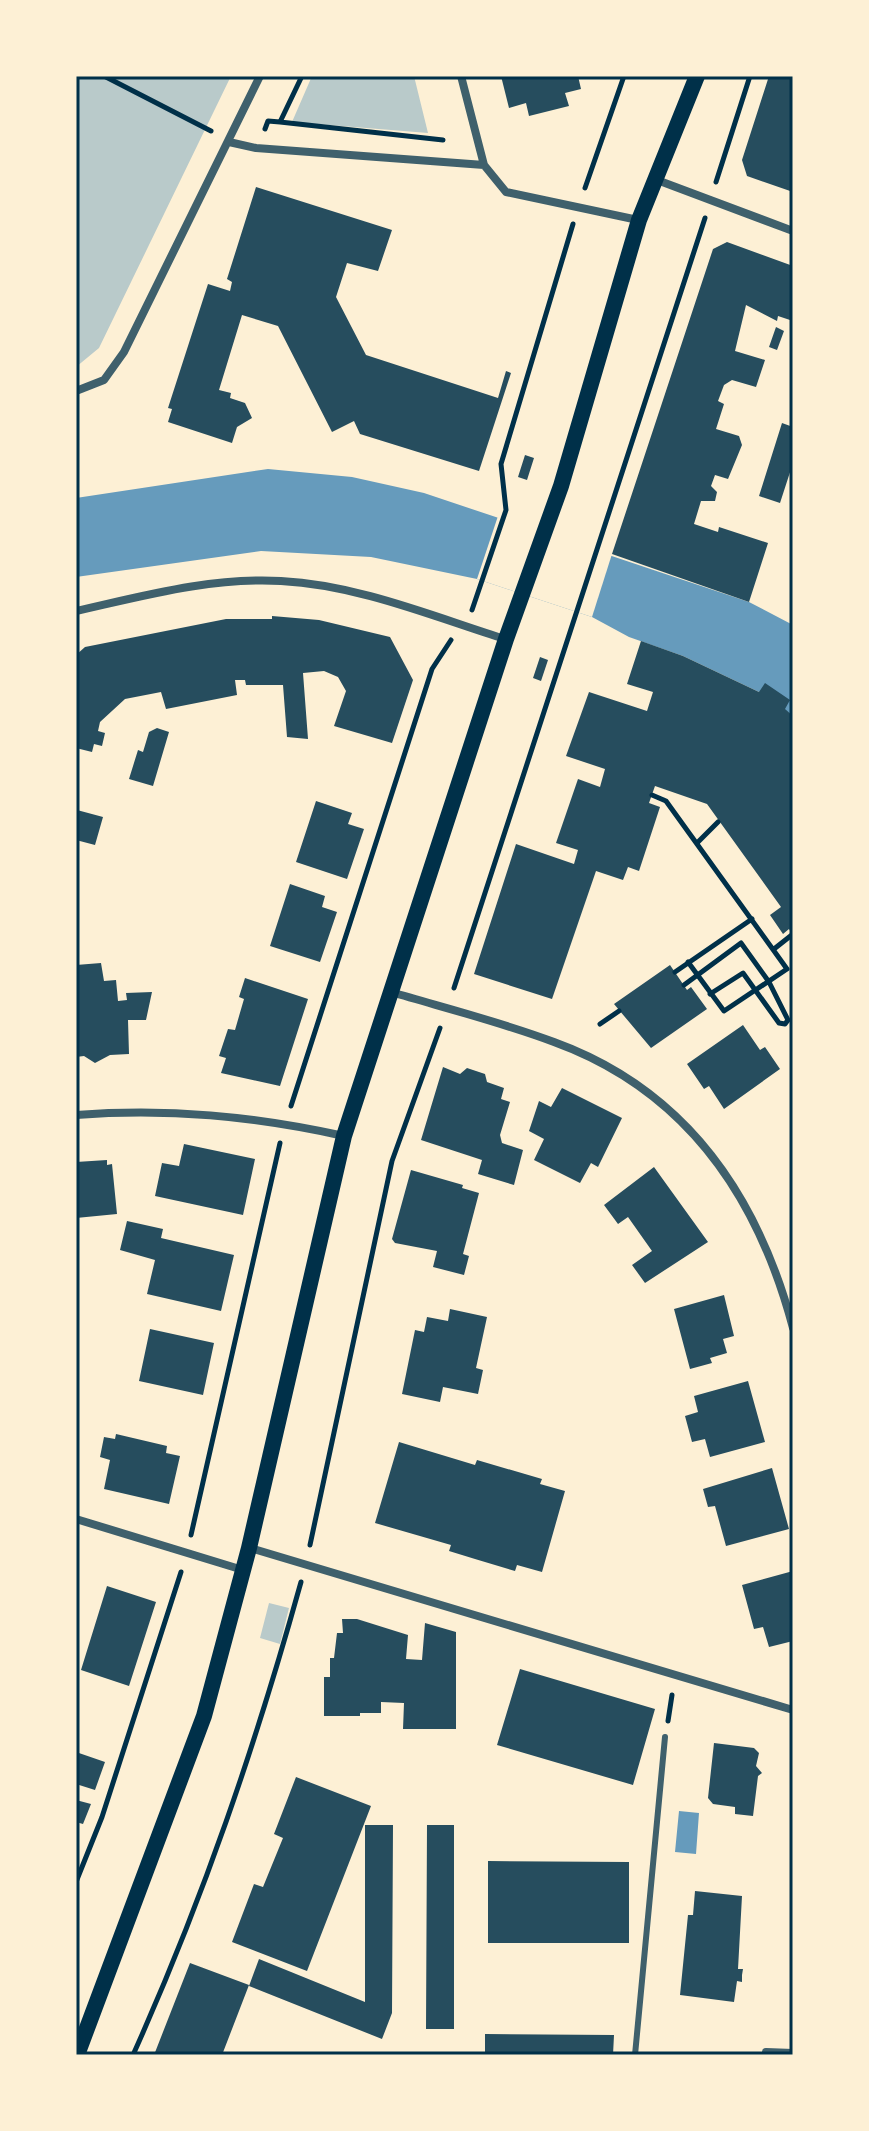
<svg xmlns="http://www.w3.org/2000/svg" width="869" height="2131" viewBox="0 0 869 2131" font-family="Jost,sans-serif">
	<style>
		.green { fill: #b9caca }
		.water { fill: #669bbc }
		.pier { fill: #fdf0d5 }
		.building { fill: #264d5e }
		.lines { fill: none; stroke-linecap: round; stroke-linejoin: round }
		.path { stroke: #003049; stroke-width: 5 }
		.service { stroke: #3f606c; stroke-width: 6 }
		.minor { stroke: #3f606c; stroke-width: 8 }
		.secondary { stroke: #003049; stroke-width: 16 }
		.neatline { fill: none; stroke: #003049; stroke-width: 3 }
	</style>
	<rect width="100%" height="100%" fill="#fdf0d5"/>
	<path class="green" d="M76,76H231L99,348L76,367Z
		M312,76H414L428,133L292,122Z
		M269,1603L289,1608L280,1644L260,1638Z"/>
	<path class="water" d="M268,469L352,477L424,493L749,602L793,625V716L759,692L683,656L629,637L592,617L477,579L371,557L261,551L76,577V498Z
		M679,1811L699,1813L696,1854L675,1852Z"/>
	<path class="pier" d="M498,516L612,554L592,617L477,579Z"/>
	<path class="building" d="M501,76H578L581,89L565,93L569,106L529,116L526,103L509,108Z
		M769,76H793V192L747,176L742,160Z
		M256,187L392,230L378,271L347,263L336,297L366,355L498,398L506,371L511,373L479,471L360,434L354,421L332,432L278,326L242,315L219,390L231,393L230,398L245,403L252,418L237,427L232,443L168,422L172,409L168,408L208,284L230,291L232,282L227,279Z
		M727,242L793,266V321L778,316L777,321L746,305L735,351L765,360L756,387L732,380L724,385L718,401L724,404L716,429L739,436L742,445L728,479L715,475L711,486L717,492L715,501H701L694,524L718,532L719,527L768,543L749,602L612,554L713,249Z
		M776,327L784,331L777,350L769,347Z
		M782,423L793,427V463L780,503L759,496Z
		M525,455L534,458L527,480L518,477Z
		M272,616L319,620L390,637L413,680L392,743L334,726L346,691L338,677L324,671L303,673L308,739L287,737L283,685H246L245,680H235L237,695L166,709L161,692L125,699L100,722L98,731L105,733L102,746L94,744L92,752L76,748V655L85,647L226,619H272Z
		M641,641L683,656L759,692L765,683L790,700L785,709L793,716V935L789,929L783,934L770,915L781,907L707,804L655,786L649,803L660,807L639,871L628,867L623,880L596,871L552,999L474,974L516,844L574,864L578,850L556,843L578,779L600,787L605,769L566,756L589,692L647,711L653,692L627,684Z
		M540,657L548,660L541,681L533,678Z
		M157,728L169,732L153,786L129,779L138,750L143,752L149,732Z
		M316,801L352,813L348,824L364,829L347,879L296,862Z
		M77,810L103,817L95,845L76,840Z
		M290,884L325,896L322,907L337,912L320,962L270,946Z
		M101,963L104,981L116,980L118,1001L127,1000L126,993L152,992L146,1020H128L129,1054L110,1055L95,1063L84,1056L76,1057V965Z
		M670,965L687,990L691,987L707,1009L651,1048L614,1004Z
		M245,978L308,999L280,1086L221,1073L226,1058L219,1056L228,1029L235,1030L244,999L239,997Z
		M743,1025L760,1050L765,1047L780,1069L724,1109L709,1086L704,1089L687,1064Z
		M443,1067L460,1074L467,1068L485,1074L487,1082L504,1088L501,1099L510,1102L500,1135L502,1143L523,1150L514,1185L478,1174L482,1160L421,1140Z
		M562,1088L622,1118L598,1167L591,1163L580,1183L534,1160L544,1139L529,1131L539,1101L551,1107Z
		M184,1144L255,1159L243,1215L155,1196L162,1163L179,1166Z
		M107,1160V1165L112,1164L117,1214L76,1218V1162Z
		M654,1167L708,1242L645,1283L632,1265L652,1251L628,1217L618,1224L604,1205Z
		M411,1170L463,1185L462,1188L479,1193L463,1254L469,1256L464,1275L433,1267L437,1251L395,1243L392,1239Z
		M127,1221L163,1229L161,1238L234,1255L221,1311L147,1294L155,1260L120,1250Z
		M724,1295L734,1336L723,1339L727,1353L710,1358L712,1363L690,1369L674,1309Z
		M450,1309L487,1317L476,1368L483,1370L478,1394L443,1387L440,1402L402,1394L415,1330L424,1332L427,1317L448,1321Z
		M150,1329L214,1343L203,1395L139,1381Z
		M748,1381L765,1442L710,1457L705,1439L692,1442L685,1416L698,1412L694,1396Z
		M116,1434L167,1446L166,1453L180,1456L169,1504L104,1489L110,1460L100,1457L104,1437L115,1439Z
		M399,1442L475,1465L477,1460L542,1479L540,1484L565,1491L542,1572L517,1565L515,1571L475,1559L449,1551L451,1545L375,1523Z
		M772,1468L789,1529L726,1546L715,1506L708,1507L703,1489Z
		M793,1571V1641L769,1647L763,1627L754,1629L742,1585Z
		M107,1586L156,1602L129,1686L81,1670Z
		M342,1619H357L408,1635L406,1659L422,1660L425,1623L456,1632V1729H403L404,1703L381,1702V1713H360V1716H324V1677H330V1658H334L337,1633H343Z
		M520,1669L655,1709L633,1785L497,1745Z
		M714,1743L754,1748L759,1753L756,1766L762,1773L758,1776L753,1816L735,1814V1807L713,1804L708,1798Z
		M76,1752L105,1762L95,1790L76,1784Z
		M296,1777L371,1806L307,1971L232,1942L254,1884L263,1887L283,1838L274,1834Z
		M76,1800L91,1804L83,1824L76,1822Z
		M365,1825H393L392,2013L382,2039L249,1986L259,1959L365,2002Z
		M427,1825H454V2029H426Z
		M488,1861L629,1862V1943H488Z
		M695,1891L742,1896L738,1969H743L742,1975V1982L737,1981L734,2002L680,1995L688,1915H693Z
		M190,1963L249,1985L222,2055H154Z
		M485,2034L614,2035L613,2055H485Z"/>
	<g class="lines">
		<path class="path" d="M104,76L211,131
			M280,122L443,140
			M265,129L268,121L280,122L302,76
			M716,182L750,76
			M585,188L624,76
			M472,610L506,510L501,464L573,224
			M652,795L666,801L787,969L724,1011L688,962
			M697,843L718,822
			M774,949L793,934
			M675,972L752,919
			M684,985L741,943L769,982L788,1020L785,1024L779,1023L743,973L710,994
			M454,988L705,218
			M600,1024L619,1011
			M291,1106L432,669L451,640
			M191,1535L280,1143
			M310,1545L392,1161L440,1028
			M668,1721L672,1695
			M76,1882L102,1817L181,1572
			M133,2055C203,1899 255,1747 301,1582"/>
		<path class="service" d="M635,2055L665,1737"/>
		<path class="minor" d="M461,76L484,165L506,192L638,220
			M229,142L256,148L484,165
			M657,180L793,231
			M76,391L104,380L124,352L260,76
			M76,611C143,596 211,577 281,581C358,585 432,616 505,639
			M391,992C445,1008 501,1022 554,1042C686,1090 758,1196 793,1328
			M76,1115C168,1108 253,1116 344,1136
			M76,1519L243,1570
			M250,1548L793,1710
			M766,2052L793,2053"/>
		<path class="secondary" d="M77,2055L204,1716L249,1548L344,1136L506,639L561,486L639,220L697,76"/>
	</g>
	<rect width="869" height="2131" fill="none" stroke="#fdf0d5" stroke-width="156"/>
	<rect x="78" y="78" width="713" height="1975" class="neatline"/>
</svg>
